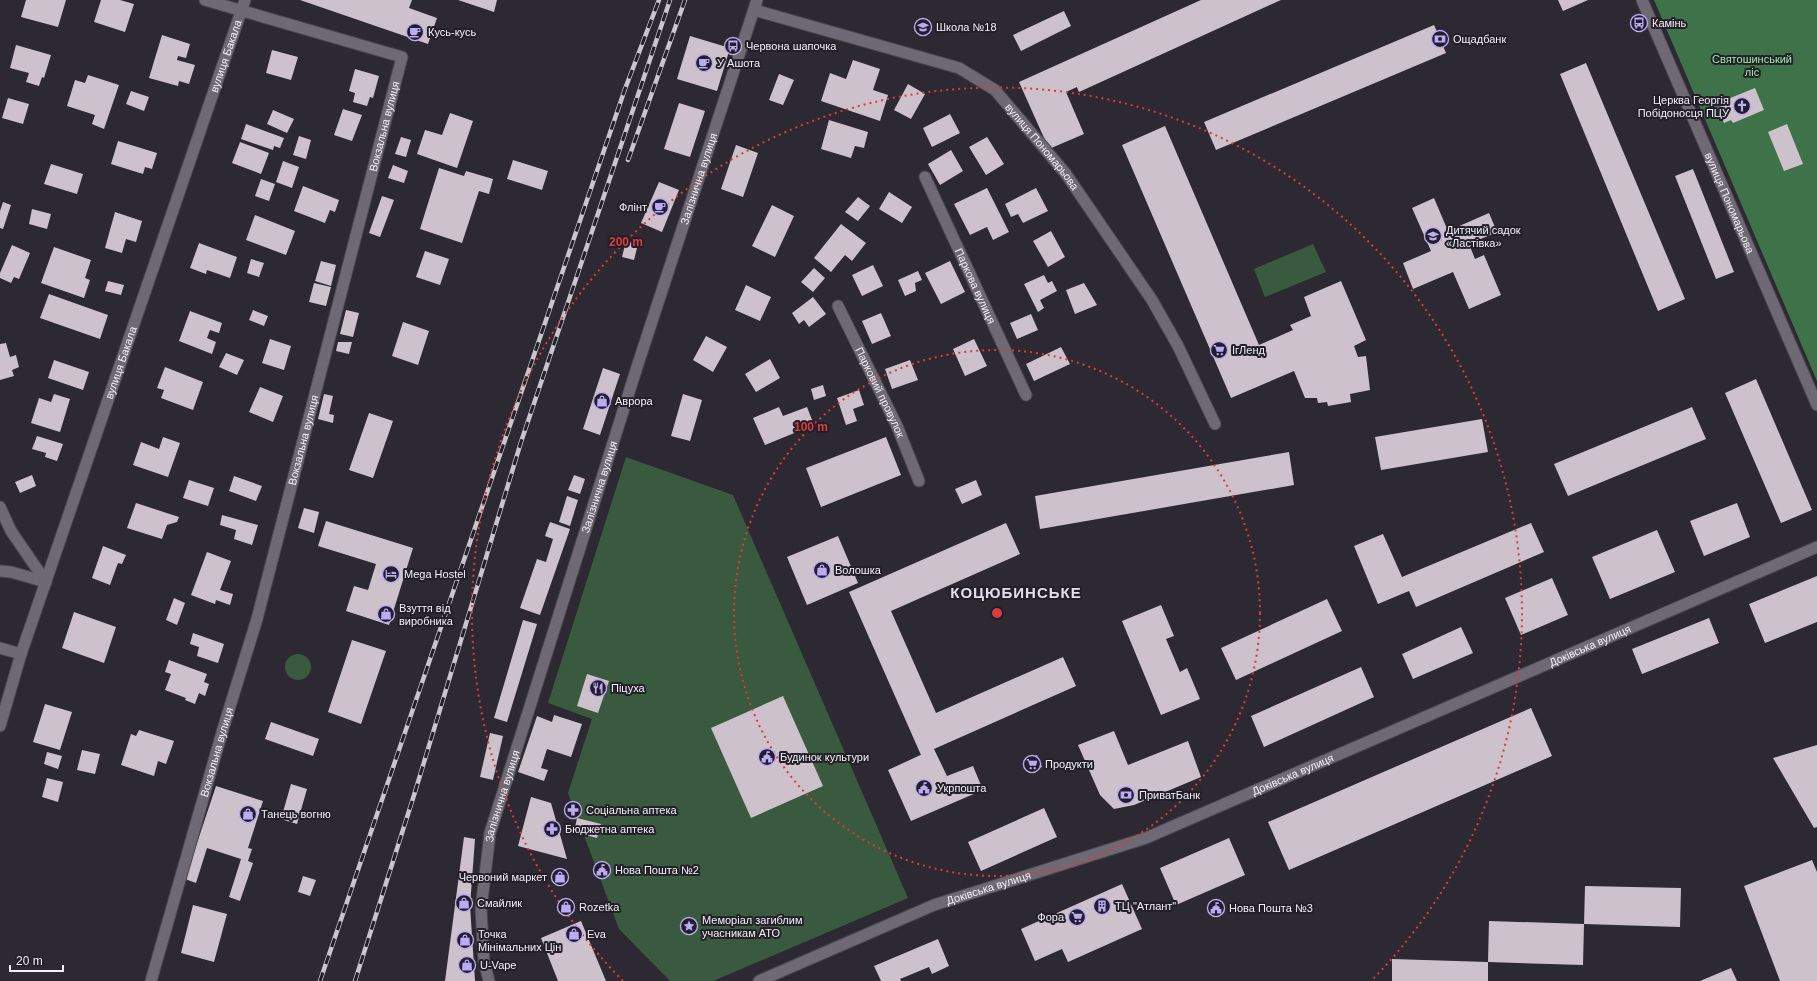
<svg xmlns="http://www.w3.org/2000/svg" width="1817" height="981" viewBox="0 0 1817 981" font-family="Arial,sans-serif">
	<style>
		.green { fill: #395a3e }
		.forest { fill: #3e7248 }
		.building { fill: #cdc1cc }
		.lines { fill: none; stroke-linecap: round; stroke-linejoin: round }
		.minor-casing { stroke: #4a474f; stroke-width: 13 }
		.tertiary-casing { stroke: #4a474f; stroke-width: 13 }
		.minor { stroke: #6e6975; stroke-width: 11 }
		.tertiary { stroke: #6e6975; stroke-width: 11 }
		.rail-casing { stroke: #c8c5cc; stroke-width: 4.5 }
		.rail { stroke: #231f29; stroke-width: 3; stroke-dasharray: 9; stroke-linecap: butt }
		.ring { fill: none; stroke: #d93c3d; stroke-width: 2; stroke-dasharray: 2 4 }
		.labels { text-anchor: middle; stroke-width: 4; stroke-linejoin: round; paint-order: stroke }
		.poi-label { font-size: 11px; fill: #f3f0f7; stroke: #231f29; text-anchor: start }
		.street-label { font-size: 11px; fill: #f3f0f7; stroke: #231f29 }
		.park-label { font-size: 11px; fill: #9eecab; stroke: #231f29 }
		.district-label { font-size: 15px; font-weight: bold; letter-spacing: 1px; fill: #e2ddeb; stroke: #231f29 }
		.centre { fill: #d93c3d; stroke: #231f29; stroke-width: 2 }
		.ring-label { font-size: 12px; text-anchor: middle; font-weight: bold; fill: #d93c3d; stroke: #231f29; stroke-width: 4; stroke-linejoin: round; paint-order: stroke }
	</style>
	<rect width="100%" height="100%" fill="#2d2933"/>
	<path class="green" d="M1313,244L1326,272L1265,297L1254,269Z
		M626,457L733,495L908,898L713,981H670L619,929L568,793L592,719L548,703Z
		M285 667a13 13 0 1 1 26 0a13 13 0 1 1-26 0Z"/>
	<path class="forest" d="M1654,0H1817V381Z"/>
	<path class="building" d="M26,0H66L58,27L21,17Z
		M101,0H120L134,4L125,32L94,22Z
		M300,0H412L409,8L437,18L428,44Z
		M458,0H497L494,12Z
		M1201,0H1281L1079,92L1071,74L1077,87L1066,92L1084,134L1049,149L1019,82Z
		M1558,0H1588L1563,11Z
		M1064,11L1071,26L1021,51L1013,35Z
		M1434,25L1446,53L1216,150L1204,122Z
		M162,35L190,44L186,58L178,56L177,60L195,65L189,84L179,81L178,86L149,78Z
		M690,36L730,48L717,91L677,79Z
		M16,45L51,55L44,78L42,77L39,86L26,82L29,73L10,68Z
		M272,50L298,57L291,80L266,73Z
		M853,60L880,69L873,90L888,95L880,121L821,101L830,73L846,79Z
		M1586,63L1685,299L1658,311L1560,74Z
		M355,69L379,76L373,98L370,97L367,106L353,102L355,93L349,91Z
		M779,74L794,80L783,105L769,100Z
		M88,75L119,85L104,129L92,124L95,115L67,106L75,80L85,83Z
		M908,84L925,94L911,119L894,110Z
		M1755,88L1764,110L1733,123L1731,120L1724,123L1717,108L1725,105L1723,101Z
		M131,91L149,97L144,111L126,104Z
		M8,98L29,104L23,124L2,118Z
		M679,103L705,111L690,157L664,149Z
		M343,109L362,115L352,141L334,135Z
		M273,110L294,119L287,133L267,124Z
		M450,113L473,121L457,168L417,154L425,130L442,135Z
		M950,114L960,133L932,147L923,128Z
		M829,120L868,132L864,148L855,146L851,158L821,149Z
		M246,124L284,138L280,148L274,146L273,150L241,139Z
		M1787,124L1803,164L1784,171L1768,132Z
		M1165,126L1259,345L1293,330L1290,325L1311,316L1304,297L1341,281L1366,340L1354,346L1358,357L1366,356L1370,390L1350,394L1351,402L1328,406L1327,402L1318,403L1317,398H1305L1294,371L1231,398L1122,145Z
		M299,136L311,140L306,159L293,155Z
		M401,137L411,140L406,157L395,154Z
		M987,137L1004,164L986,175L969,147Z
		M118,141L157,153L152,169L145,167L143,174L111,164Z
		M240,142L269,153L261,174L232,163Z
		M736,145L758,153L743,197L721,189Z
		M951,150L963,171L940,185L928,164Z
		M513,160L548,171L542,190L507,179Z
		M283,161L299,167L292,188L276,182Z
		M51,164L83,174L77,194L44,184Z
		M393,165L408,171L404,183L388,178Z
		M439,168L464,176L466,171L493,179L489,194L479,191L462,243L420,229Z
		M1693,169L1734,272L1716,279L1675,176Z
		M261,179L275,184L269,201L255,196Z
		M659,182L679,190L662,232L641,223Z
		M303,186L339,200L335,212L330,210L325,223L294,211Z
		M987,188L1009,232L993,240L987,227L970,235L954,204Z
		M1036,188L1048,211L1023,223L1018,214L1011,217L1005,204Z
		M889,192L912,207L902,223L879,209Z
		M382,196L394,200L380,237L369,233Z
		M858,197L870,206L858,221L845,212Z
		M1434,198L1448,231L1489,213L1497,232L1469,244L1475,259L1484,255L1501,295L1469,309L1453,272L1413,289L1403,263L1431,251L1412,208Z
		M3,202L11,205L3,229L0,228V211Z
		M772,205L794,216L775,257L752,246Z
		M32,209L51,214L47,229L29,224Z
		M115,212L142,221L136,242L126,239L122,253L105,248Z
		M255,215L295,231L286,255L246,240Z
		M841,224L866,243L852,261L845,255L831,272L814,258Z
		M1051,231L1065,257L1048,267L1033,241Z
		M626,241L638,244L634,260L622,257Z
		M199,243L237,257L230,278L207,270L206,274L190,268Z
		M12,245L30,253L19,279L14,277L11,283L0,278V273Z
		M54,247L91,260L85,278L90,280L84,298L41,283Z
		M425,251L449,259L440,285L416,277Z
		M251,259L264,263L259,277L247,273Z
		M321,261L336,265L331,286L315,281Z
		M950,261L965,292L941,304L925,273Z
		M873,265L883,286L862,296L852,275Z
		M814,268L825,278L813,292L801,282Z
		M918,271L922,280L915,283L916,291L905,296L898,280Z
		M1044,275L1048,283L1052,281L1057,291L1040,300L1044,308L1038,312L1024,284Z
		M108,281L124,285L121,295L105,291Z
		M314,283L331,287L326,306L309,302Z
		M1084,283L1097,305L1075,314L1066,290Z
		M746,285L771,297L760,321L735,310Z
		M49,294L108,315L100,339L40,318Z
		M813,297L826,314L809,327L804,320L799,324L792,313Z
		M253,310L268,316L264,326L249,320Z
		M346,310L359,313L353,337L340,334Z
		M190,311L222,323L219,333L210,330L207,338L216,342L212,354L179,341Z
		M881,313L891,336L872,344L862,321Z
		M1031,314L1038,330L1017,339L1010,323Z
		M403,322L429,331L418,365L392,356Z
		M706,336L727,347L713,372L693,360Z
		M270,339L291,346L284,370L262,363Z
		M974,339L987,366L965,376L953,349Z
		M338,342H352L349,354L336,351Z
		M6,343L10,357L16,355L19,367L12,370L14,376L0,380V344Z
		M1061,347L1070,364L1034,381L1026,364Z
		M226,353L244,360L237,375L219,367Z
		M770,359L780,378L756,392L745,374Z
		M54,360L89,372L83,390L48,378Z
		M910,360L918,380L892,389L885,369Z
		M165,367L203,382L193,410L161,398L164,390L157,388Z
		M603,368L620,374L600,435L583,429Z
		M1756,379L1812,510L1781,523L1725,393Z
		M823,385L826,396L814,400L811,389Z
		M260,387L283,396L273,422L249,412Z
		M859,390L864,405L853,409L857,421L846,425L837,398Z
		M54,394L70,399L60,432L31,423L39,398L51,402Z
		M324,394L333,396L329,414L334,415L333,423L318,419Z
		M683,394L702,400L690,441L671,436Z
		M779,407L783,416L807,407L814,425L765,445L753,418Z
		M1692,407L1706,439L1568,496L1554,464Z
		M369,413L393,421L373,478L349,470Z
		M1482,419L1488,452L1381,470L1375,437Z
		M37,436L63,444L57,461L45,457L46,453L32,449Z
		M163,437L180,443L168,477L133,465L141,442L159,449Z
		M886,437L901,475L821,507L806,468Z
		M1289,452L1294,485L1040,529L1035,496Z
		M32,475L36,486L20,493L15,482Z
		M574,475L585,479L580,494L568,490Z
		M234,476L262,486L256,501L229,491Z
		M189,480L214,488L208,506L183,498Z
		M976,480L982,495L962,504L955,489Z
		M567,496L578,500L570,526L559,522Z
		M136,503L179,517L177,522L167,525L162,539L127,528Z
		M1737,503L1750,537L1704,556L1690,521Z
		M304,508L319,512L314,533L298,528Z
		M222,515L258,525L252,545L234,539L236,530L220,525Z
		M326,521L413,548L389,625L346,611L354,586L368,590L376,564L318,546Z
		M550,522L570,529L540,615L520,608L537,559L546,562L553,539L545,536Z
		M1006,523L1020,554L891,611L936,713L1063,657L1076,686L934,749L947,776L973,766L983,790L911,821L888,770L927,752L921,755L849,592Z
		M1531,523L1544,552L1416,607L1409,591L1378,604L1354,546L1383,534L1402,577Z
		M1657,530L1675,572L1610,599L1592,557Z
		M838,536L858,583L807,605L787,557Z
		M103,546L126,555L122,564L118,563L110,585L92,578Z
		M207,552L231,561L220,590L233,594L230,605L216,600L215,604L191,595Z
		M1817,576V622L1765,643L1749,604Z
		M1552,578L1568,615L1521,635L1505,598Z
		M174,598L185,603L177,625L166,620Z
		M1327,599L1342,631L1236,680L1221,648Z
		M1161,605L1174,636L1166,639L1180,672L1187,668L1200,699L1161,715L1122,621Z
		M74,612L116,627L104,663L62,648Z
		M1709,618L1719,643L1642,674L1632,649Z
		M523,620L537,624L507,722L494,718Z
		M1461,627L1473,653L1413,679L1402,654Z
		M193,633L224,644L218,663L197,656L199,647L190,644Z
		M352,640L386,651L361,724L328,712Z
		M169,660L207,674L204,682L209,684L205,696L199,693L195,704L185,700L186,698L165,690L171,674L165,672Z
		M1361,667L1374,697L1264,747L1251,716Z
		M587,674L609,681L598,713L577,706Z
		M783,696L823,786L751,818L711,728Z
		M45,704L72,712L60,750L33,742Z
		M1531,708L1552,756L1289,870L1268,822Z
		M554,715L582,724L571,757L547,749L541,768L548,770L544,781L518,772L537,716L552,722Z
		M271,722L319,739L313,756L265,739Z
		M139,730L174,741L166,764L158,761L154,776L121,765L131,734L136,736Z
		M1114,731L1128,765L1188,741L1201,777L1134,805L1114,809L1100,795L1078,745Z
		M490,733L503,736L493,780L480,777Z
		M1817,745V827L1814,828L1773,758Z
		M82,750L100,754L95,774L77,770Z
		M47,752L62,756L58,769L44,764Z
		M1037,755L1042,767L1027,772L1023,761Z
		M47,778L63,782L58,802L42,797Z
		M291,784L307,789L297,824L281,819Z
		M216,786L263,801L248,848L252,849L248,861L253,863L240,901L229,897L241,859L207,848L196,883L185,879Z
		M531,797L551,803L567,859L518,846Z
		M1044,808L1057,837L981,871L968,842Z
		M577,818L601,824L597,838L574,832Z
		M464,837L475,839L470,906L475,981H445Z
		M1229,838L1245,875L1176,905L1160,868Z
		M1812,860L1817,872V981H1780L1744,886Z
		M303,876L316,880L310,896L298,892Z
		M1122,884L1142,929L1068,962L1062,949L1035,961L1021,929Z
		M1585,886L1681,888L1680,927L1584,924Z
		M193,905L227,914L214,962L181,953Z
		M581,921L606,981H558L541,938Z
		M1489,921L1584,924L1583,965L1488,962V981H1392V959L1488,962Z
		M938,939L949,966L932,974L929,967L900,979L901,981H881L874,966Z
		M1731,968L1737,981H1700Z"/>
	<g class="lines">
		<g class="minor-casing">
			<g id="minor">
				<path id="s1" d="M754,10L959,68L995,90L1066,174L1152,300L1178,346L1215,424"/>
				<path id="s2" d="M925,177L1026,395"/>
				<path id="s3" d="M838,306L897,426L919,481"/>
				<path d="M0,507L11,531L46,582"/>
				<path d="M0,571L11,572L46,582"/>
				<path d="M0,648L21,654"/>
				<path id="s4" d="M151,981L223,729L257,619L402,57L205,0"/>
			</g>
		</g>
		<g class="tertiary-casing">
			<g id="tertiary">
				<path id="s5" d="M1642,0L1817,405"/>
				<path id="s6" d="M0,726L21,654L245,0"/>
				<path id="s7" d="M489,981L484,961L481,909L490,833L637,367L757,0"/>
				<path id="s8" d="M759,981L934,905L1146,838L1817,547"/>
			</g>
		</g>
		<use href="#minor" class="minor"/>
		<use href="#tertiary" class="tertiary"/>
		<g class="rail-casing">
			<path id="rail" d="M628,160L685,0
				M320,981L625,89L659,0
				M355,981L415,792L521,442L670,0"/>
		</g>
		<use href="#rail" class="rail"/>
	</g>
	<g class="ring">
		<circle cx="997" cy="613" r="263"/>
		<path d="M623 981A525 525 0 1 1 1371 981"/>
	</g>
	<defs>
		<g id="bus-ring" transform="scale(0.9)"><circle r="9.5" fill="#231f29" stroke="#bbaaf6" stroke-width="1.5"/><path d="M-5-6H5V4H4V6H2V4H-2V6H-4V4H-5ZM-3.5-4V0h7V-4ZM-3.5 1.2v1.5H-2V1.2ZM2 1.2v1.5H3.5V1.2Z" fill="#bbaaf6"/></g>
		<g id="school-ring" transform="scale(0.9)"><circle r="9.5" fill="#231f29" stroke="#bbaaf6" stroke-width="1.5"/><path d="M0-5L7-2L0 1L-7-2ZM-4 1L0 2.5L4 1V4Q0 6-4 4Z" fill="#bbaaf6"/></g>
		<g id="cafe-ring" transform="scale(0.9)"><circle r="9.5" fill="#231f29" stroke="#bbaaf6" stroke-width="1.5"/><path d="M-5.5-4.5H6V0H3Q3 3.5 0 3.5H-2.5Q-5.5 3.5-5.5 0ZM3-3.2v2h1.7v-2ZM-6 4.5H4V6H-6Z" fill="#bbaaf6"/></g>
		<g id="bank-ring" transform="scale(0.9)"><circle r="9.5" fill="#231f29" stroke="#bbaaf6" stroke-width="1.5"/><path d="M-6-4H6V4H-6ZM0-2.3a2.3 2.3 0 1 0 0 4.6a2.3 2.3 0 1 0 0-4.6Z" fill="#bbaaf6"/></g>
		<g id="church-ring" transform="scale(0.9)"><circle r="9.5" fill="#231f29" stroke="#bbaaf6" stroke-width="1.5"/><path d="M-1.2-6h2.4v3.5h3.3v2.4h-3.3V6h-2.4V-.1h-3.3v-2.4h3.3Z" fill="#bbaaf6"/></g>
		<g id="supermarket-ring" transform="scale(0.9)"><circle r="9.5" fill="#231f29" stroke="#bbaaf6" stroke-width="1.5"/><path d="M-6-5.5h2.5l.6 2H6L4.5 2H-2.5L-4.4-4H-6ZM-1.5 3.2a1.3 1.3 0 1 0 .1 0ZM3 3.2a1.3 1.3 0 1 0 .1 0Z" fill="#bbaaf6"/></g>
		<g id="shop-ring" transform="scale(0.9)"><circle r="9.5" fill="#231f29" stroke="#bbaaf6" stroke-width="1.5"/><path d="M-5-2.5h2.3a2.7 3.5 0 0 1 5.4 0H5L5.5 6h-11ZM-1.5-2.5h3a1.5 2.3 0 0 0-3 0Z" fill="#bbaaf6"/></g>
		<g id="hotel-ring" transform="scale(0.9)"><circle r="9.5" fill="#231f29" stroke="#bbaaf6" stroke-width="1.5"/><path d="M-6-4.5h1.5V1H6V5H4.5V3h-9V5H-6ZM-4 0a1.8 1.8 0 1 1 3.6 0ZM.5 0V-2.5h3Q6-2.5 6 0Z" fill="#bbaaf6"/></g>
		<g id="restaurant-ring" transform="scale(0.9)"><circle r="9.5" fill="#231f29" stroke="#bbaaf6" stroke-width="1.5"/><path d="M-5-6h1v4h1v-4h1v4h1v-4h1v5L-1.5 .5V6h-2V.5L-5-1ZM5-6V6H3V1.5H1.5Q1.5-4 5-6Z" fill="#bbaaf6"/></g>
		<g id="civic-ring" transform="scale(0.9)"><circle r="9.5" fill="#231f29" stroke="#bbaaf6" stroke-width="1.5"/><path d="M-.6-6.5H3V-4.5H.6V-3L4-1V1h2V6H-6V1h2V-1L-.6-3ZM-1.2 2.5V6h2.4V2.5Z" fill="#bbaaf6"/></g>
		<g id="pharmacy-ring" transform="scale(0.9)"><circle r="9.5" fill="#231f29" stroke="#bbaaf6" stroke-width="1.5"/><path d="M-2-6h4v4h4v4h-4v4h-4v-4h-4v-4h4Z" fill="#bbaaf6"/></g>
		<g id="building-ring" transform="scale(0.9)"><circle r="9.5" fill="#231f29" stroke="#bbaaf6" stroke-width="1.5"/><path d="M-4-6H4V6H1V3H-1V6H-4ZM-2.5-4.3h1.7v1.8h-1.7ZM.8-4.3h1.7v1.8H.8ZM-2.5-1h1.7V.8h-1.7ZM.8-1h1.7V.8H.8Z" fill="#bbaaf6"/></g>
		<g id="sight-ring" transform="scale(0.9)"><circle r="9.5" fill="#231f29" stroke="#bbaaf6" stroke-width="1.5"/><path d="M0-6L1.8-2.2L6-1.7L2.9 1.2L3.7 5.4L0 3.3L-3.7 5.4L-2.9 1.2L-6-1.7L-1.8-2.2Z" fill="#bbaaf6"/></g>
	</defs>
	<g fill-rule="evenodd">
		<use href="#bus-ring" x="1639" y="23"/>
		<use href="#school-ring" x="923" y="27"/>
		<use href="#cafe-ring" x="415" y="32"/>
		<use href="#bank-ring" x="1440" y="39"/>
		<use href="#bus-ring" x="733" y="46"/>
		<use href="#cafe-ring" x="704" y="63"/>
		<use href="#church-ring" x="1742" y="106"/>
		<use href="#cafe-ring" x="660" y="207"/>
		<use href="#school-ring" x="1433" y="236"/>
		<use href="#supermarket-ring" x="1219" y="350"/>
		<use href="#shop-ring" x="602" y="401"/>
		<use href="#shop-ring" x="822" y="570"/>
		<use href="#hotel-ring" x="391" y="574"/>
		<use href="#shop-ring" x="386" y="614"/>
		<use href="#restaurant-ring" x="598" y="688"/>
		<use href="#civic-ring" x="767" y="757"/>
		<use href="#supermarket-ring" x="1032" y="764"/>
		<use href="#civic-ring" x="924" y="788"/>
		<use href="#bank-ring" x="1126" y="795"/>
		<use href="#pharmacy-ring" x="573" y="810"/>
		<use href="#shop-ring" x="248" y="814"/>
		<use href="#pharmacy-ring" x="552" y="829"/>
		<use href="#civic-ring" x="602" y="870"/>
		<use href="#shop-ring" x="560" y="877"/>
		<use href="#shop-ring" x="464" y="903"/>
		<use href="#building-ring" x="1102" y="906"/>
		<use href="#shop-ring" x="566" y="907"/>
		<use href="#civic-ring" x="1216" y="908"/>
		<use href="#supermarket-ring" x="1077" y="917"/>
		<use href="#sight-ring" x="689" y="926"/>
		<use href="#shop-ring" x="574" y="934"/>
		<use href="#shop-ring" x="465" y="940"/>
		<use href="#shop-ring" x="467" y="965"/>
	</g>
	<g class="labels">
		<g class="poi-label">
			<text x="1652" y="27">Камінь</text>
			<text x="936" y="31">Школа №18</text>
			<text x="428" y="36">Кусь-кусь</text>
			<text x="1453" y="43">Ощадбанк</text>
			<text x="746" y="50">Червона шапочка</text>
			<text x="717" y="67">У Ашота</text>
			<text x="1729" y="104" text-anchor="end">Церква Георгія<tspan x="1729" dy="13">Побідоносця ПЦУ</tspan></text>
			<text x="647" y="211" text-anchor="end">Флінт</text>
			<text x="1446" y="234">Дитячий садок<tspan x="1446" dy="13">«Ластівка»</tspan></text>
			<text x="1232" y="354">ІгЛенд</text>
			<text x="615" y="405">Аврора</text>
			<text x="835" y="574">Волошка</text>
			<text x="404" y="578">Mega Hostel</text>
			<text x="399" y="612">Взуття від<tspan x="399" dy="13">виробника</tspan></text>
			<text x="611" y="692">Піцуха</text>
			<text x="780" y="761">Будинок культури</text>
			<text x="1045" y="768">Продукти</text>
			<text x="937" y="792">Укрпошта</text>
			<text x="1139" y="799">ПриватБанк</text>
			<text x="586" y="814">Соціальна аптека</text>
			<text x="261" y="818">Танець вогню</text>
			<text x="565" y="833">Бюджетна аптека</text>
			<text x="615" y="874">Нова Пошта №2</text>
			<text x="547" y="881" text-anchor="end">Червоний маркет</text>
			<text x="477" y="907">Смайлик</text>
			<text x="1115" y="910">ТЦ "Атлант"</text>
			<text x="579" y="911">Rozetka</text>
			<text x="1229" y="912">Нова Пошта №3</text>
			<text x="1064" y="921" text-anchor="end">Фора</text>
			<text x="702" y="924">Меморіал загиблим<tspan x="702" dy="13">учасникам АТО</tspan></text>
			<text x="478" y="938">Точка<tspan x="478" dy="13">Мінімальних Цін</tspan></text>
			<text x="587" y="938">Eva</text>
			<text x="480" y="969">U-Vape</text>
		</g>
		<g class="street-label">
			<text dy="4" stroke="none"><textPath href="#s6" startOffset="707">вулиця Бакала</textPath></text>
			<text dy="4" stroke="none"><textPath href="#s4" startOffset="886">Вокзальна вулиця</textPath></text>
			<text dy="4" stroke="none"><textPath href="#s1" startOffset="329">вулиця Пономарьова</textPath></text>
			<text dy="4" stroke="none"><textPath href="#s7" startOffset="836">Залізнична вулиця</textPath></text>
			<text dy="4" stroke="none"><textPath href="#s5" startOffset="221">вулиця Пономарьова</textPath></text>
			<text dy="4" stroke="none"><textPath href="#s2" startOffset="120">Паркова вулиця</textPath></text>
			<text dy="4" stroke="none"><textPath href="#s6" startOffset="383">вулиця Бакала</textPath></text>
			<text dy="4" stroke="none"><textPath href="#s3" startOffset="96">Парковий провулок</textPath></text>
			<text dy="4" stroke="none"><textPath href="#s4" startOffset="562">Вокзальна вулиця</textPath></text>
			<text dy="4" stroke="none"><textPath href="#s7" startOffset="512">Залізнична вулиця</textPath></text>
			<text dy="4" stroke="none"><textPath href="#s8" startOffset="897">Доківська вулиця</textPath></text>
			<text dy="4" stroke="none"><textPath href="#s4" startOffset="238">Вокзальна вулиця</textPath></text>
			<text dy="4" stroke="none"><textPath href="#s8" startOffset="573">Доківська вулиця</textPath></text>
			<text dy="4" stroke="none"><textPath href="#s7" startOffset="188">Залізнична вулиця</textPath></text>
			<text dy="4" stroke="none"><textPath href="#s8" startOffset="248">Доківська вулиця</textPath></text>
		</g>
		<g class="park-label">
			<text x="1752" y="63">Святошинський<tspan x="1752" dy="13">ліс</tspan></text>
		</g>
		<g class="district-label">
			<text x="1016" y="598">КОЦЮБИНСЬКЕ</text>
		</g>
	</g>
	<circle cx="997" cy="613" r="6" class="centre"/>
	<g class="ring-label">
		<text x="626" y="246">200 m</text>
		<text x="811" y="431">100 m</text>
	</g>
	<path d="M10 965v6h53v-6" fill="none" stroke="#f3f0f7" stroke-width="2"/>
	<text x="16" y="965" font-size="12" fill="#f3f0f7" stroke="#231f29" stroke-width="3" paint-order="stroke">20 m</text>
</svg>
